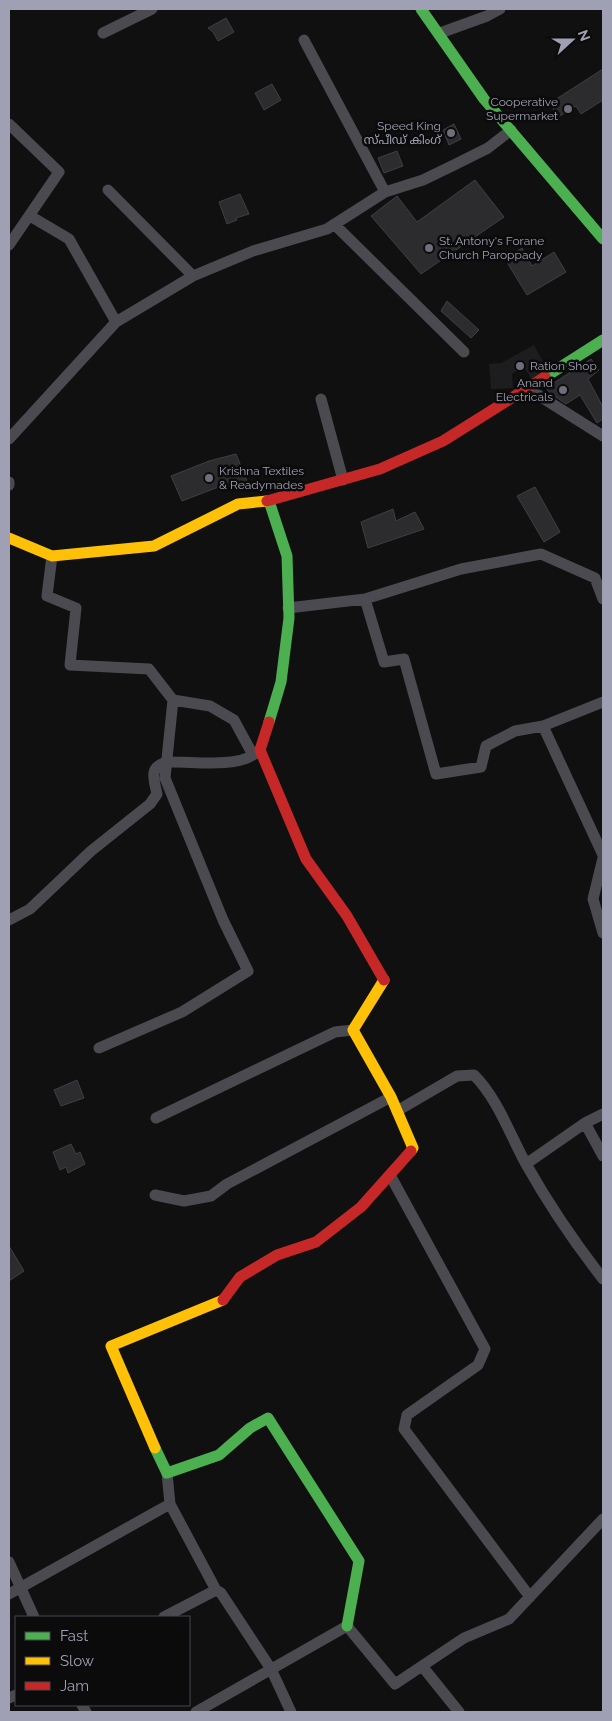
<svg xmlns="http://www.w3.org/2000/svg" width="612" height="1721" viewBox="0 0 612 1721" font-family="Raleway,'Noto Sans Malayalam',sans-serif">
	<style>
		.built { fill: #1d1d1f }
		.building { fill: #2c2c2e; stroke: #3f3e44 }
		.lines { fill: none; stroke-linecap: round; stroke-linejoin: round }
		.street { stroke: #4a4a50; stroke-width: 11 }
		.fast { stroke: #4caf50; stroke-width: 11 }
		.slow { stroke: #ffc107; stroke-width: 11 }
		.jam { stroke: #c62828; stroke-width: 11 }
		.poi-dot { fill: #6d6e7a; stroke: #0b0b0c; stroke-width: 2 }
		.labels { text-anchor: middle; stroke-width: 5; stroke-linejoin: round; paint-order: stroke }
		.poi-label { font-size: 12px; fill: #9fa0b3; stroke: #0b0b0c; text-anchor: end }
	</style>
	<rect width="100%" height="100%" fill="#101010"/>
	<path class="built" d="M534,345L548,371L532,380L524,367L512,374L513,388L491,389L489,364L501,363Z"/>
	<path class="building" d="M226,18L234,32L218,41L213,32L208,28Z
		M603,69V100L581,114L576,106L558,117L550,103Z
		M272,84L281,100L264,110L255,93Z
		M454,124L461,139L449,145L443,130Z
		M397,151L403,166L384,173L378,158Z
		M475,180L504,217L421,274L371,216L397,196L417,222Z
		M240,194L249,214L236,218L237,220L227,224L219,202Z
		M522,248L532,266L554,252L566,272L527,295L505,259Z
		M447,301L479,330L471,338L441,311Z
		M591,359L599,370L588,379L603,407V419L597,423L580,395L566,404L550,393L546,388Z
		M236,454L247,481L221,486L182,501L171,476L209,461Z
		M535,487L560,532L544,542L517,496Z
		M393,509L396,521L415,512L424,529L368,548L361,522Z
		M77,1080L84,1098L61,1106L54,1090Z
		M71,1144L76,1154L80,1152L85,1164L68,1173L66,1167L60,1170L53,1152Z
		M9,1246L24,1271L9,1281Z"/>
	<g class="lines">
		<path class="street" d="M103,33L152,9
			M440,33L487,16L500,9
			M304,40L385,192
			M9,124L59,172L9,245
			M108,190L193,276L253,251L327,229L385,192L423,180L454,165L488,148L511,130
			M334,224L464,352
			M116,322L193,276
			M527,388L603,436
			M321,399L343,480
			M9,439L116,322L69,239L30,216
			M9,482V485
			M52,556L47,596L76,608L70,665L149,669L173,700L210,706L234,720L253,755L260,750
			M365,599L384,662L404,659L436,774L481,767L486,746L515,731L543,726L603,702
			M288,608L365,599L461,569L541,554L595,578L603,599
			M543,726L603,855
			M603,858L593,899L603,933
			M9,920L30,909L91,851L150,804L157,794C154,779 148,767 167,762C191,761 233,768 253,755
			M99,1048L182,1012L248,971L223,920L165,778L173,700
			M397,1111L457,1076L474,1075C498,1099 510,1135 526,1164C549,1205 575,1243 603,1279
			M156,1118L335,1032L353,1030
			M585,1123L603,1114
			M526,1164L585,1123L603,1156
			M390,1175L485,1349L478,1365L407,1415L404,1429L530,1597
			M155,1195L184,1201L211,1196L227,1184L391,1097
			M167,1473L170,1504
			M9,1562L34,1617
			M9,1594L170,1504L216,1590L221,1593L271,1669L291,1712
			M164,1617L216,1590
			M422,1666L459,1712
			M9,1698L16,1695
			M82,1705L86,1712
			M196,1712L347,1626L395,1684L464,1638L509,1619L603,1519"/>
		<path class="fast" d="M421,9L484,99L603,239
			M545,377L603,340
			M269,722L281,682L289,618L287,556L269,501
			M155,1448L167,1473L219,1455L250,1428L268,1418L359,1561L347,1626"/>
		<path class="slow" d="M9,538L52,556L154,546L238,504L267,501
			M384,980L353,1030L391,1097L413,1148L411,1151
			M155,1448L111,1346L223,1300"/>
		<path class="jam" d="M267,501L380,469L443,441L545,377
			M269,722L260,750L306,859L347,916L384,980
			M223,1300L240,1277L277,1255L316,1242L361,1207L411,1151"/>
	</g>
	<g class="poi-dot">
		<circle cx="568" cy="109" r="5"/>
		<circle cx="451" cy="133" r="5"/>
		<circle cx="429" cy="248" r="5"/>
		<circle cx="520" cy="366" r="5"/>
		<circle cx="563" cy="390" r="5"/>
		<circle cx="209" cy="478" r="5"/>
	</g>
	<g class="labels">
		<g class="poi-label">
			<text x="558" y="106">Cooperative<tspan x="558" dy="14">Supermarket</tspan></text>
			<text x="441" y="130">Speed King<tspan x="441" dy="14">സ്പീഡ് കിംഗ്</tspan></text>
			<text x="439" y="245" text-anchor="start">St. Antony's Forane<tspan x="439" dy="14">Church Paroppady</tspan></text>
			<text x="530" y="370" text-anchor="start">Ration Shop</text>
			<text x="553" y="387">Anand<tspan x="553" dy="14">Electricals</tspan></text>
			<text x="219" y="475" text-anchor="start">Krishna Textiles<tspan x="219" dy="14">&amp; Readymades</tspan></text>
		</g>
	</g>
	<rect width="612" height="1721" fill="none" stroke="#9fa0b3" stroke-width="20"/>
	<rect x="15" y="1616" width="175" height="90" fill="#0b0b0c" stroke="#46474f"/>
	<rect x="25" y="1632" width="25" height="8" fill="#4caf50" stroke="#46474f"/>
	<text x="60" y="1641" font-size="15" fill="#9fa0b3">Fast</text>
	<rect x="25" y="1657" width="25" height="8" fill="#ffc107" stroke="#46474f"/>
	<text x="60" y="1666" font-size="15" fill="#9fa0b3">Slow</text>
	<rect x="25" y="1682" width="25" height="8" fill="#c62828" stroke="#46474f"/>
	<text x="60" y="1691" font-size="15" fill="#9fa0b3">Jam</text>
	<g transform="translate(572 40) rotate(69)" stroke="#0b0b0c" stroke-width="4" paint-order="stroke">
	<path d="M0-4L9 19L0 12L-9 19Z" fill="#9fa0b3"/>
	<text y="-8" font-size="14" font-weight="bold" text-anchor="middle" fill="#9fa0b3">N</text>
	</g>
</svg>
